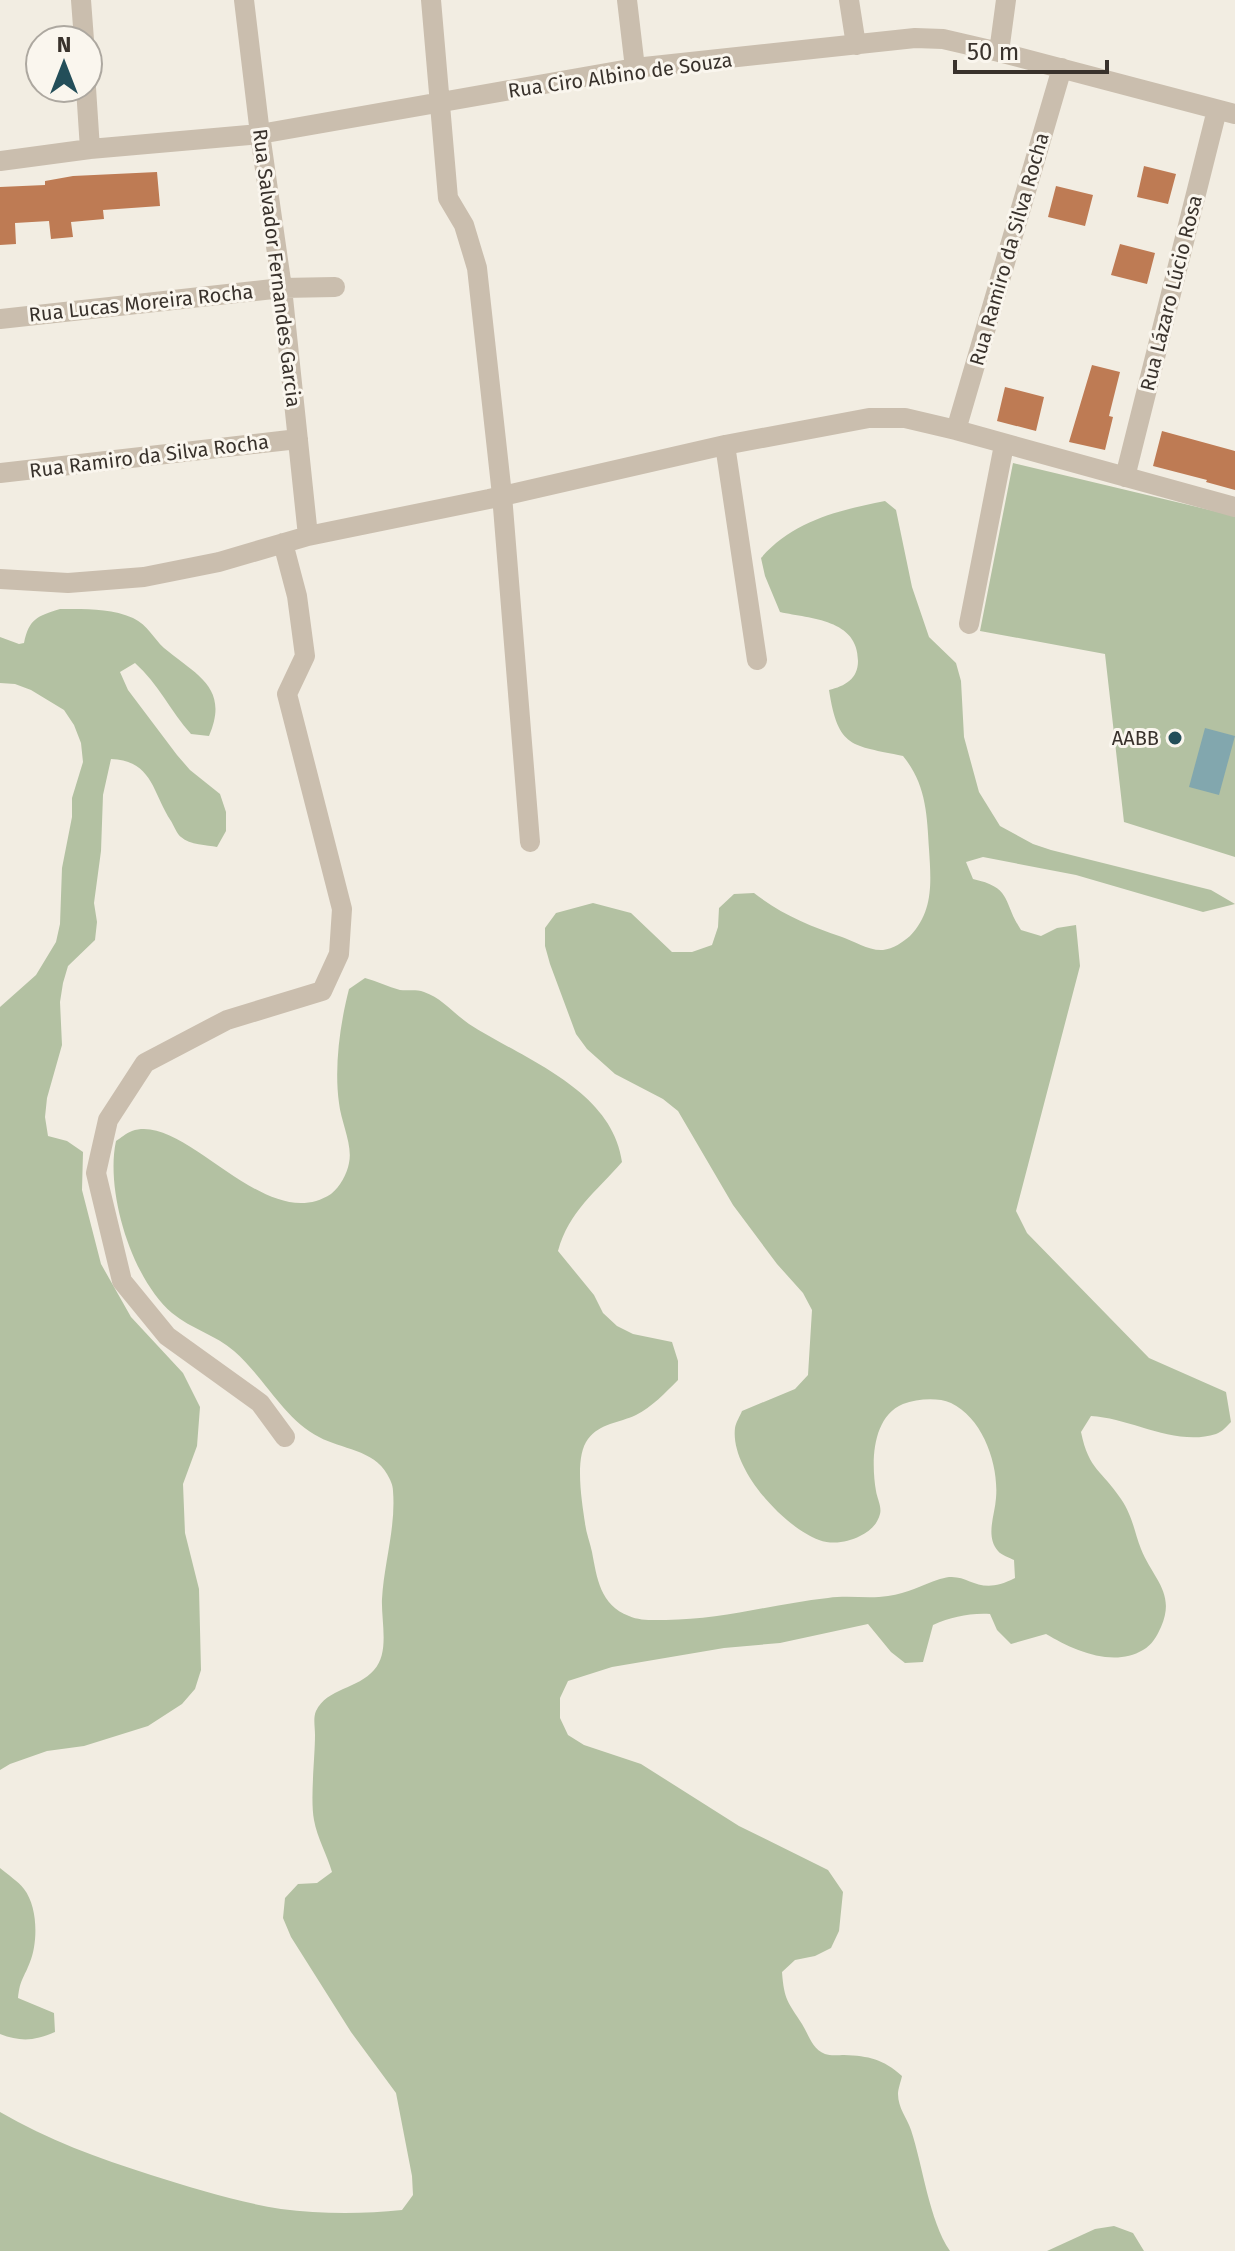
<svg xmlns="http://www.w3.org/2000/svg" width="1235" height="2251" viewBox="0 0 1235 2251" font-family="'Fira Sans',sans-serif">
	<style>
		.green { fill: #b3c1a2 }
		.water { fill: #82a7ae }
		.building { fill: #be7b54 }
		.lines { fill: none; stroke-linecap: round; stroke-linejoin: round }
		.street { stroke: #cabeae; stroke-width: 20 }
		.poi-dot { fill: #234e59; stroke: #faf6ee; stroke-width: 3 }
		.labels { text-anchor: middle; stroke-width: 6; stroke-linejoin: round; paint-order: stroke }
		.street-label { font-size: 20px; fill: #39322c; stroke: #faf6ee }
		.poi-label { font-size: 20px; fill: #39322c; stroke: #faf6ee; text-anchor: end }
	</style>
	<rect width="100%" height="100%" fill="#f2ede2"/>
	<path class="green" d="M1013,463L1235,516V857L1124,822L1105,654L980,631Z
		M885,501L896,510L912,587L929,637L956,663L961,681L964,737L979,792L1000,826L1033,844L1051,850L1211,890L1235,904L1203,912L1076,875L983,857L966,862L973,879C1013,888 1002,901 1021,930L1041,936L1057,928L1076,925L1080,966L1016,1211L1027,1233L1149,1358L1226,1392L1231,1422C1227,1426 1222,1432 1216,1434C1175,1447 1131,1418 1091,1416L1081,1432C1089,1471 1102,1470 1121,1499C1133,1517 1134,1531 1141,1549C1153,1579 1176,1593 1161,1627C1157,1636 1152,1645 1143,1650C1113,1668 1073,1650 1046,1634L1011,1644L997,1630L990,1614C968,1613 952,1617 933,1625L923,1662L905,1663L891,1652L868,1624L780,1643L724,1648L612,1667L568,1681L560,1698V1718L568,1735L584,1745L641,1764L739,1826L828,1870L843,1892L839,1931L831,1948L815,1956L795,1960L782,1972C784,2000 788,2002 802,2024C809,2035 812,2049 825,2054C830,2056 839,2055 844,2055C869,2056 883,2059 902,2076C901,2081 898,2089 898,2094C898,2108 907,2118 911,2130C923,2166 929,2220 950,2251H0V2112C48,2140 98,2158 151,2175C193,2188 237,2202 281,2209C320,2214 363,2214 402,2210L413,2195L412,2176L396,2093L351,2032L291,1937L283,1918L285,1898L298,1884L317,1883L332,1872C327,1855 317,1837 314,1820C310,1799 315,1758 315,1735C315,1727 313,1718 316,1711C327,1688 358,1689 374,1670C390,1653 381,1621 382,1599C384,1563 396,1527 393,1491C393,1485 390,1479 387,1474C374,1450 341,1449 319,1437C284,1419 264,1377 234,1351C216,1335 191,1329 172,1313C132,1279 105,1192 116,1141C121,1138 126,1133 132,1131C186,1112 265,1237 331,1194C340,1187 347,1174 349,1163C353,1145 341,1122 339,1103C334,1067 340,1024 349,989L365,978C377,981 388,987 400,990C408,991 416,989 424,992C442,998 453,1013 469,1024C523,1059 612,1089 622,1162C596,1192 569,1211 558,1251L594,1295L603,1313L617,1326L633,1334L672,1342L678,1361V1380C665,1393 652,1407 636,1415C619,1423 600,1423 588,1439C574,1457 582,1502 585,1523C586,1533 590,1542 592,1552C597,1578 600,1605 629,1616C640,1621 654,1620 666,1620C720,1620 773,1604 828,1598C848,1595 869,1599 888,1596C908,1593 922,1585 940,1579C969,1569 975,1599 1015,1578L1014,1560C1010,1558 1001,1555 998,1551C985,1536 995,1515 996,1498C999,1465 983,1418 951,1403C937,1397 917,1399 903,1404C872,1417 871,1462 876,1491C877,1498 882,1507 880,1514C877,1525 870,1531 860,1536C848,1542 833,1545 819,1540C784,1527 730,1469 735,1428C736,1422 740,1416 742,1411L795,1389L808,1375L812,1310L803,1293L777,1264L733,1205L678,1111L663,1099L615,1074L587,1049L576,1034L550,964L545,946V928L556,913L593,903L631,913L672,952H692L712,945L718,927L719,908L734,894L754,893C781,914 809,926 842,937C854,941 869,951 883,950C893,949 903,942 910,936C934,911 931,881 929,849C927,814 926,784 903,756C852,745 838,749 829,690C845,686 858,679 858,661C858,619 811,619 780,612L765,576L761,558C793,521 839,510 885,501Z
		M60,609C86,609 110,608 133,618C148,625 153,638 164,648C196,675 230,687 209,736L191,734C171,712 158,683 135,663L120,672L128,690L177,755L190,770L220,794L226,812V831L217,847C207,845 190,845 181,837C177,834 174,826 171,821C152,792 153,761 111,759L103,795L101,851L94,903L97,922L95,940L68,966L63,983L60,1002L62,1045L47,1098L45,1117L48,1136L67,1141L83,1152L82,1190L101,1264L131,1317L183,1373L200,1407L197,1446L183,1484L185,1533L199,1589L201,1670L195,1689L182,1704L148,1726L84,1746L47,1751L10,1764L0,1770V1007L36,975L56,942L60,924L62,868L72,817V798L83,762L81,743L74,725L64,710L31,690L15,684L0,683V637L19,644L24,643C29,619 37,616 60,609Z
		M0,1868C8,1875 18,1881 24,1889C38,1907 38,1942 30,1962C24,1978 20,1979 18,1998L54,2013L55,2032C34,2041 21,2042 0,2034Z
		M1114,2226L1133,2233L1144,2251H1047L1095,2229Z"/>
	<path class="water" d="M1205,728L1235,736L1219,795L1189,787Z"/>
	<path class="building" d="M1144,166L1176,174L1168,204L1137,197Z
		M157,172L160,206L103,210L104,219L71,222L73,237L51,239L49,221L15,223L16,244L0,245V187L45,185V181L73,176Z
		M1056,186L1093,195L1085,226L1048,217Z
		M1120,244L1155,253L1147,284L1111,275Z
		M1092,365L1120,372L1109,416L1113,417L1105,450L1069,442Z
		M1005,387L1044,397L1036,431L997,421Z
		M1162,431L1235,451V490L1206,482L1207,480L1153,466Z"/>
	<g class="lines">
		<path class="street" d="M81,0L84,40
			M244,0L260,134L282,288L308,536
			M431,0L448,198L464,225L477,268L502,495L530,842
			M627,0L635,68
			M849,0L856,45
			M999,52L1006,0
			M86,88L90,149
			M0,161L90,149L260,134L635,68L915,38L943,39L999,52L1235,114
			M0,319L282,288L335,287
			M956,430L1062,68
			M725,445L757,660
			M0,473L298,439
			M1125,477L1217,110
			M283,543L297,596L305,656L287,694L342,909L339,954L322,991L227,1020L145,1063L108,1120L96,1173L122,1281L167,1336L260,1403L285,1437
			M0,579L68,583L144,577L219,562L308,536L489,499L725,445L869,418H905L956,430L1235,507
			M969,624L1004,445"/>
	</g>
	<circle class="poi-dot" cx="1175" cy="738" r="8"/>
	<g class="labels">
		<g class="street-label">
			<text transform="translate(620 75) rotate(-8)" y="7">Rua Ciro Albino de Souza</text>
			<text transform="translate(1009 249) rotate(-74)" y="7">Rua Ramiro da Silva Rocha</text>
			<text transform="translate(277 268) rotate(83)" y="7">Rua Salvador Fernandes Garcia</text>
			<text transform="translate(1171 293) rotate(-76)" y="7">Rua Lázaro Lúcio Rosa</text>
			<text transform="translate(141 303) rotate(-6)" y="7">Rua Lucas Moreira Rocha</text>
			<text transform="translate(149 456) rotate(-7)" y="7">Rua Ramiro da Silva Rocha</text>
		</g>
		<g class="poi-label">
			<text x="1159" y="745">AABB</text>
		</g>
	</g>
	<g transform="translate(64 64)"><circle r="38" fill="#faf6ee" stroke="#ada8a0" stroke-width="2"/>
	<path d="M0-6L14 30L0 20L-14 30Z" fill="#234e59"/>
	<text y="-12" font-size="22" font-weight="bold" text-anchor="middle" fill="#39322c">N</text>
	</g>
	<path d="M955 60v12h152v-12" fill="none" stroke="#39322c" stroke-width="4"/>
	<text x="967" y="60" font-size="24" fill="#39322c" stroke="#faf6ee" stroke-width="6" paint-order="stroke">50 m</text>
</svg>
